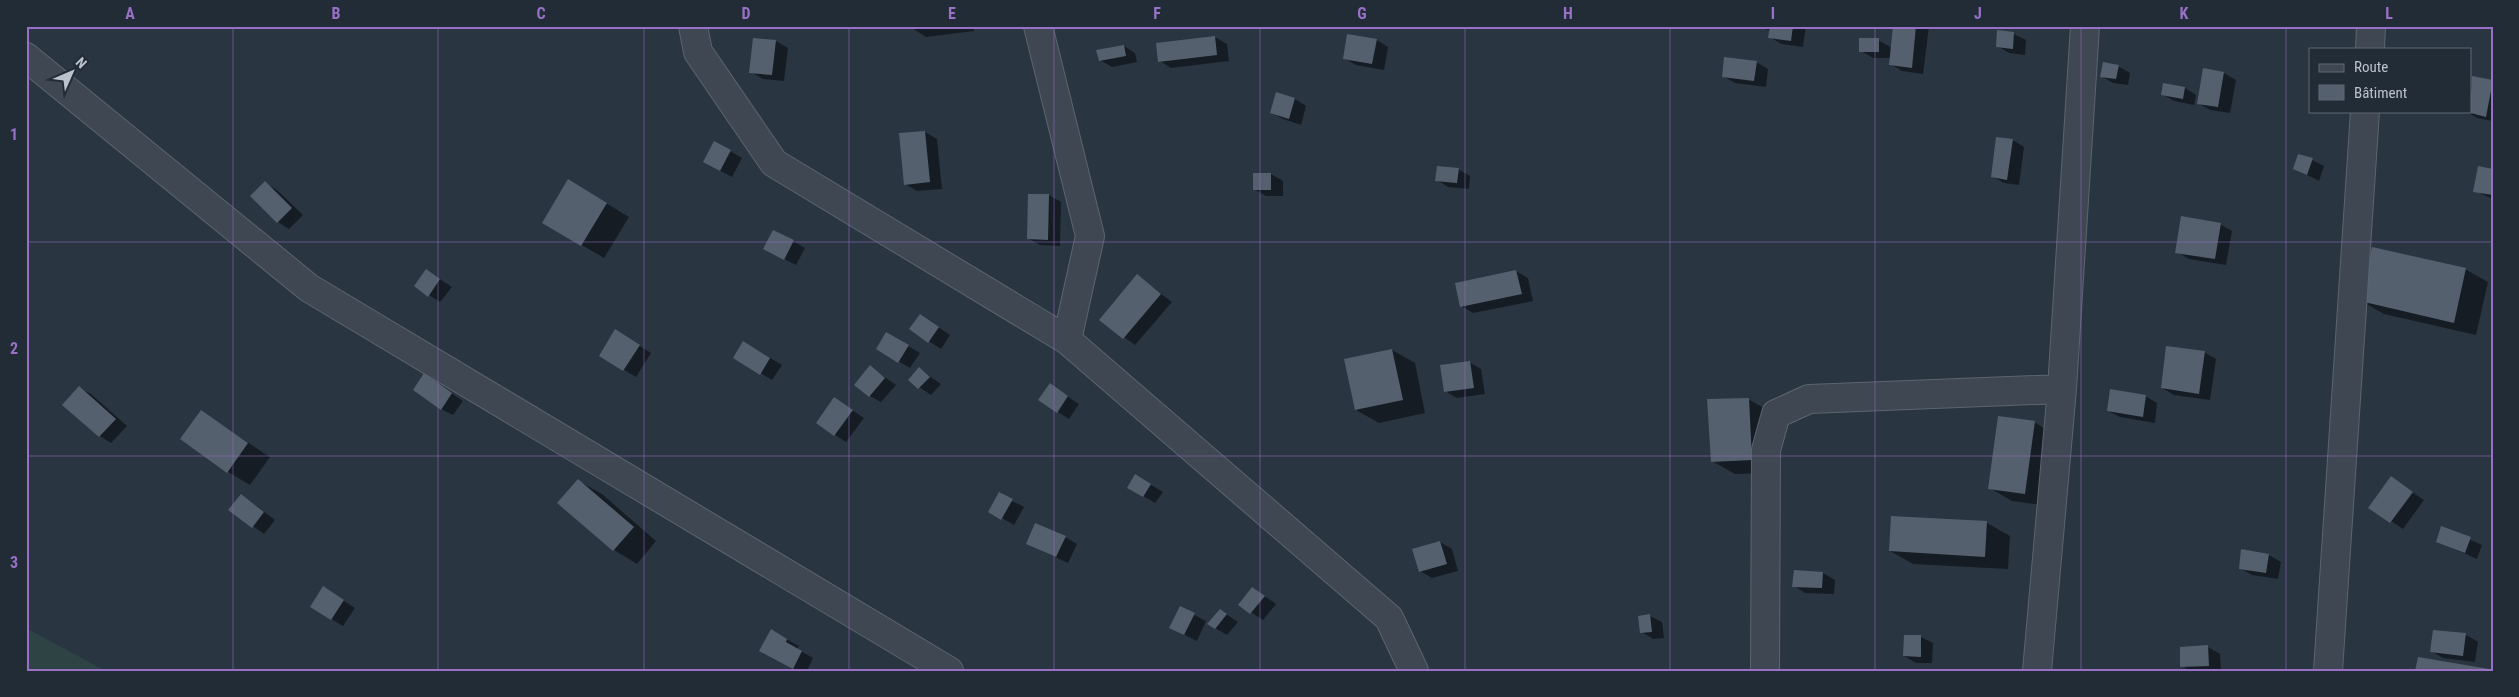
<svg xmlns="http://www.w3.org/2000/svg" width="2519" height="697" viewBox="0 0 2519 697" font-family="'Roboto Condensed',sans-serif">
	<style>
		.green { fill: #2d4344 }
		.shadow { fill: #0007 }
		.building { fill: #55606f }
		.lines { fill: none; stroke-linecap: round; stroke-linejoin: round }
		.street-casing { stroke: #5c656f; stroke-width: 30 }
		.street { stroke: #3e4752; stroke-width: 28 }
		.grid { fill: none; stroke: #9870c5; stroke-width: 1; stroke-opacity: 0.55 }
		.neatline { fill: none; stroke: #9870c5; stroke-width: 2 }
		.grid-label { font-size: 16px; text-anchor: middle; font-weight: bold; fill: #9870c5 }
	</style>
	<rect width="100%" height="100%" fill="#2a3542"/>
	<path class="green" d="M26,628L106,671H26Z"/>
	<path class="shadow" d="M909,26H973L974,31L926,37Z
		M1756,26H1806L1803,47L1781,44L1770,37L1771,31Z
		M1895,26H1929L1923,74L1902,71L1890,64L1891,58H1873L1861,51L1878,40L1892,48Z
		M2014,34L2026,40L2025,55L2009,53L1997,46Z
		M1215,37L1227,44L1229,61L1171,68L1160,61Z
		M1377,40L1388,47L1384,70L1356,65L1344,58Z
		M776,41L788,48L784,81L763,79L751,72Z
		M1124,46L1135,53L1137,62L1112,67L1100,60Z
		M1756,62L1768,69L1766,87L1735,83L1723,76Z
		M2118,66L2130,73L2128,85L2113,83L2101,76Z
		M2204,69L2224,73L2236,80L2230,113L2210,110L2198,103Z
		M2473,77L2493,82V121L2477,118L2466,111H2470V90Z
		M2185,88L2196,95L2194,105L2174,101L2162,94Z
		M1295,99L1306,106L1301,125L1283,119L1271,112Z
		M925,132L937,139L942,189L917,191L905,184Z
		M2013,140L2024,147L2019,185L2004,183L1992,176Z
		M715,142L742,158L732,177L717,169Z
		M2312,160L2324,166L2319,181L2295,169Z
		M1458,169L1470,176L1469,189L1448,187L1437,180Z
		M2493,170V199L2475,191Z
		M1271,174L1283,181V196H1266L1254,189Z
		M265,183L277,190L303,215L289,229L278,222Z
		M591,194L629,217L604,258L544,223Z
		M1049,195L1061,202L1060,246L1040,245L1028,238Z
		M2220,224L2232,231L2226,265L2189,259L2177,252Z
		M793,241L805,248L796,265L776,255Z
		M2465,269L2488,282L2476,335L2384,314L2361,301Z
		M426,270L452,287L440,302L429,295Z
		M1516,271L1528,278L1533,301L1473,313L1461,306Z
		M1137,276L1172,302L1135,345L1101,320Z
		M920,315L950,335L941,349L910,329Z
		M887,334L920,353L910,368L878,349Z
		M627,338L651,353L636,377L601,356Z
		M755,349L782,365L772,380L735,358Z
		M1392,350L1415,363L1425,413L1379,423L1356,410Z
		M2204,352L2216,359L2210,400L2174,395L2162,388Z
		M1469,362L1481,369L1485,394L1457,398L1445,391Z
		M870,367L896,385L881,402L870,396Z
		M919,369L941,384L931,395L909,380Z
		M425,375L463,401L453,415L441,409Z
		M1050,385L1079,404L1069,419L1058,412Z
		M79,388L91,394L127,426L111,443L100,436Z
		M2145,396L2157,403L2155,423L2120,417L2108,411Z
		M1748,399L1771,412L1774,473L1735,474L1712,461Z
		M846,406L864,418L846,442L817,423Z
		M201,412L270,457L250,485L228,472Z
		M2034,422L2057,436L2048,506L2012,501L1990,488Z
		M1136,476L1163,492L1155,503L1128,487Z
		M2391,478L2424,500L2403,529L2370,507Z
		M579,481L602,494L656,541L637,564L614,550L559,503Z
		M999,494L1024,507L1014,525L990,511Z
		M242,495L275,520L264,534L230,510Z
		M1892,517L1987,523L2010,536L2008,569L1913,564L1890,551Z
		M2442,527L2482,545L2477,559L2437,541Z
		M1065,537L1077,544L1068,563L1040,550Z
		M1440,542L1452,549L1458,571L1432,578L1420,571Z
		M2242,551L2269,555L2281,562L2278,579L2252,575L2240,568Z
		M1795,571L1823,573L1835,580L1834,594L1805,593L1794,586Z
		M1253,588L1276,604L1263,620L1240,605Z
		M335,595L355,608L343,626L311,607Z
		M1181,608L1206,621L1197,641L1171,628Z
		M1220,610L1238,622L1227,635L1215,628Z
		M1650,616L1662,622L1664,638L1653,639L1642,632Z
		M771,631L799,646L797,649L813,658L807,671H798L761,650Z
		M2466,635L2478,642L2475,662L2443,658L2431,651Z
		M1905,636L1921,637L1933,643L1932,663H1916L1904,656Z
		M2208,647L2220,654L2221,671H2190L2182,666Z"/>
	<path class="building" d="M1770,26H1793L1791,41L1768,38Z
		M1893,26H1916L1912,68L1889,65Z
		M1997,30L2014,32L2013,49L1996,47Z
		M1347,34L1377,39L1372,64L1343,59Z
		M1215,36L1217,55L1158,62L1156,43Z
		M753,38L776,40L772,75L749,73Z
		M1859,38H1879V52H1859Z
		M1124,45L1126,56L1099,61L1096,50Z
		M1724,57L1757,61L1754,81L1722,77Z
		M2103,62L2119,65L2116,79L2100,77Z
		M2203,68L2224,72L2218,107L2197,104Z
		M2472,76L2493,80L2486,117L2467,112L2470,111Z
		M2163,83L2185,87L2183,99L2161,95Z
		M1276,92L1295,98L1289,119L1270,113Z
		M925,131L930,182L904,185L899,133Z
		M1996,137L2013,139L2007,180L1991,177Z
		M714,141L731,150L720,171L703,162Z
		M2298,154L2313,158L2307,175L2293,169Z
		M1437,166L1459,168L1457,183L1435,181Z
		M2478,166L2493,169V195L2473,192Z
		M1253,173H1271V190H1253Z
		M568,179L607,203L581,246L542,223Z
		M265,181L292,208L277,223L250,196Z
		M1028,194H1049L1048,240L1027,239Z
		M2181,216L2221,223L2215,259L2175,253Z
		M773,230L794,240L784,260L763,249Z
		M2372,247L2466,268L2454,323L2360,301Z
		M426,269L440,279L428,297L414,286Z
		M1516,270L1522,294L1460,307L1455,283Z
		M1137,274L1161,294L1123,339L1099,320Z
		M920,314L939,327L928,343L909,329Z
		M615,329L640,345L623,371L599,356Z
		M886,332L909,345L898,363L876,349Z
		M743,341L770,358L760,375L733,358Z
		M2166,346L2205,351L2199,394L2161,388Z
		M1392,349L1403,400L1355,410L1344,359Z
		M1470,361L1474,388L1444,392L1440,365Z
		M870,365L885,378L869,397L854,385Z
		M919,367L930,377L918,389L908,380Z
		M424,373L452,393L441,410L413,390Z
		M1050,383L1068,396L1057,413L1038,400Z
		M79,386L116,419L99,437L62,405Z
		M2110,389L2146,395L2143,417L2107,411Z
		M834,397L853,410L834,436L816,423Z
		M1749,398L1752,460L1711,462L1707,399Z
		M201,410L248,443L227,473L180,439Z
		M1998,416L2035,421L2025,494L1988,489Z
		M1135,474L1151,484L1143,497L1127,488Z
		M2391,476L2413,492L2390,523L2368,508Z
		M578,479L634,527L613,551L557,503Z
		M999,492L1013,499L1001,520L988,512Z
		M241,494L264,512L252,528L228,510Z
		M1891,516L1987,521L1985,557L1889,551Z
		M1035,523L1066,536L1056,557L1026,544Z
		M2441,526L2471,537L2465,553L2436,542Z
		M1440,541L1447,564L1419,572L1412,549Z
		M2241,549L2269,554L2266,573L2239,569Z
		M1794,570L1823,572L1822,588L1792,587Z
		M323,586L344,600L331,620L310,607Z
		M1252,587L1265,596L1250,614L1238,605Z
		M1180,606L1195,613L1184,635L1169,628Z
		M1220,609L1227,614L1215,629L1207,624Z
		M1650,614L1652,632L1640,633L1638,616Z
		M771,629L787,639L786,642L802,651L793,669L759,651Z
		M2433,630L2466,633L2463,656L2430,652Z
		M1904,635H1921V657L1903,656Z
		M2208,645L2209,666L2180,667V647Z
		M2418,657L2489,669L2488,671H2415Z"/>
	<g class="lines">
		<g class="street-casing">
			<path id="street" d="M693,26L698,52L774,163L1067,340L1389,618L1414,671
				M1038,26L1090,236L1067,340
				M2370,49L2371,26
				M26,57L309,288L949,671
				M1765,671L1766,450L1776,414L1809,399L2062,389
				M2037,671L2062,389L2085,26
				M2328,671L2365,111"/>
		</g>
		<use href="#street" class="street"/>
	</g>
	<path class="grid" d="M233,26V671M438,26V671M644,26V671M849,26V671M1054,26V671M1260,26V671M1465,26V671M1670,26V671M1875,26V671M2081,26V671M2286,26V671M26,242H2493M26,456H2493"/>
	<rect width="2519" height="697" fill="none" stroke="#222c37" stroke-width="55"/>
	<rect x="2309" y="48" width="162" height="65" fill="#222c37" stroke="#5f6873"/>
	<rect x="2319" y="64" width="25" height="8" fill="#3e4752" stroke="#5f6873"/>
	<text x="2354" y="72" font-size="15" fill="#bbc2cc">Route</text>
	<rect x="2319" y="85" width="25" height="15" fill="#55606f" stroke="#5f6873"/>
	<text x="2354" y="98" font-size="15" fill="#bbc2cc">Bâtiment</text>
	<g transform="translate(72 72) rotate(45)" stroke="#222c37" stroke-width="4" paint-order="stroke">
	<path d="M0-4L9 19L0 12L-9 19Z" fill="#bbc2cc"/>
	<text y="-8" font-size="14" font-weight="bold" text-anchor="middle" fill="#bbc2cc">N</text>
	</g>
	<rect x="28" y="28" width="2464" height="642" class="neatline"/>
	<g class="grid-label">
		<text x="130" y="19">A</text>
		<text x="336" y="19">B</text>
		<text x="541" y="19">C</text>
		<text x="746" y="19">D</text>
		<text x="952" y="19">E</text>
		<text x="1157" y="19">F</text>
		<text x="1362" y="19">G</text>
		<text x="1568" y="19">H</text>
		<text x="1773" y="19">I</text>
		<text x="1978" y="19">J</text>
		<text x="2184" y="19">K</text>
		<text x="2389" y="19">L</text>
		<text x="14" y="140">1</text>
		<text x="14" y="354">2</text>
		<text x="14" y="568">3</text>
	</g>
</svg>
